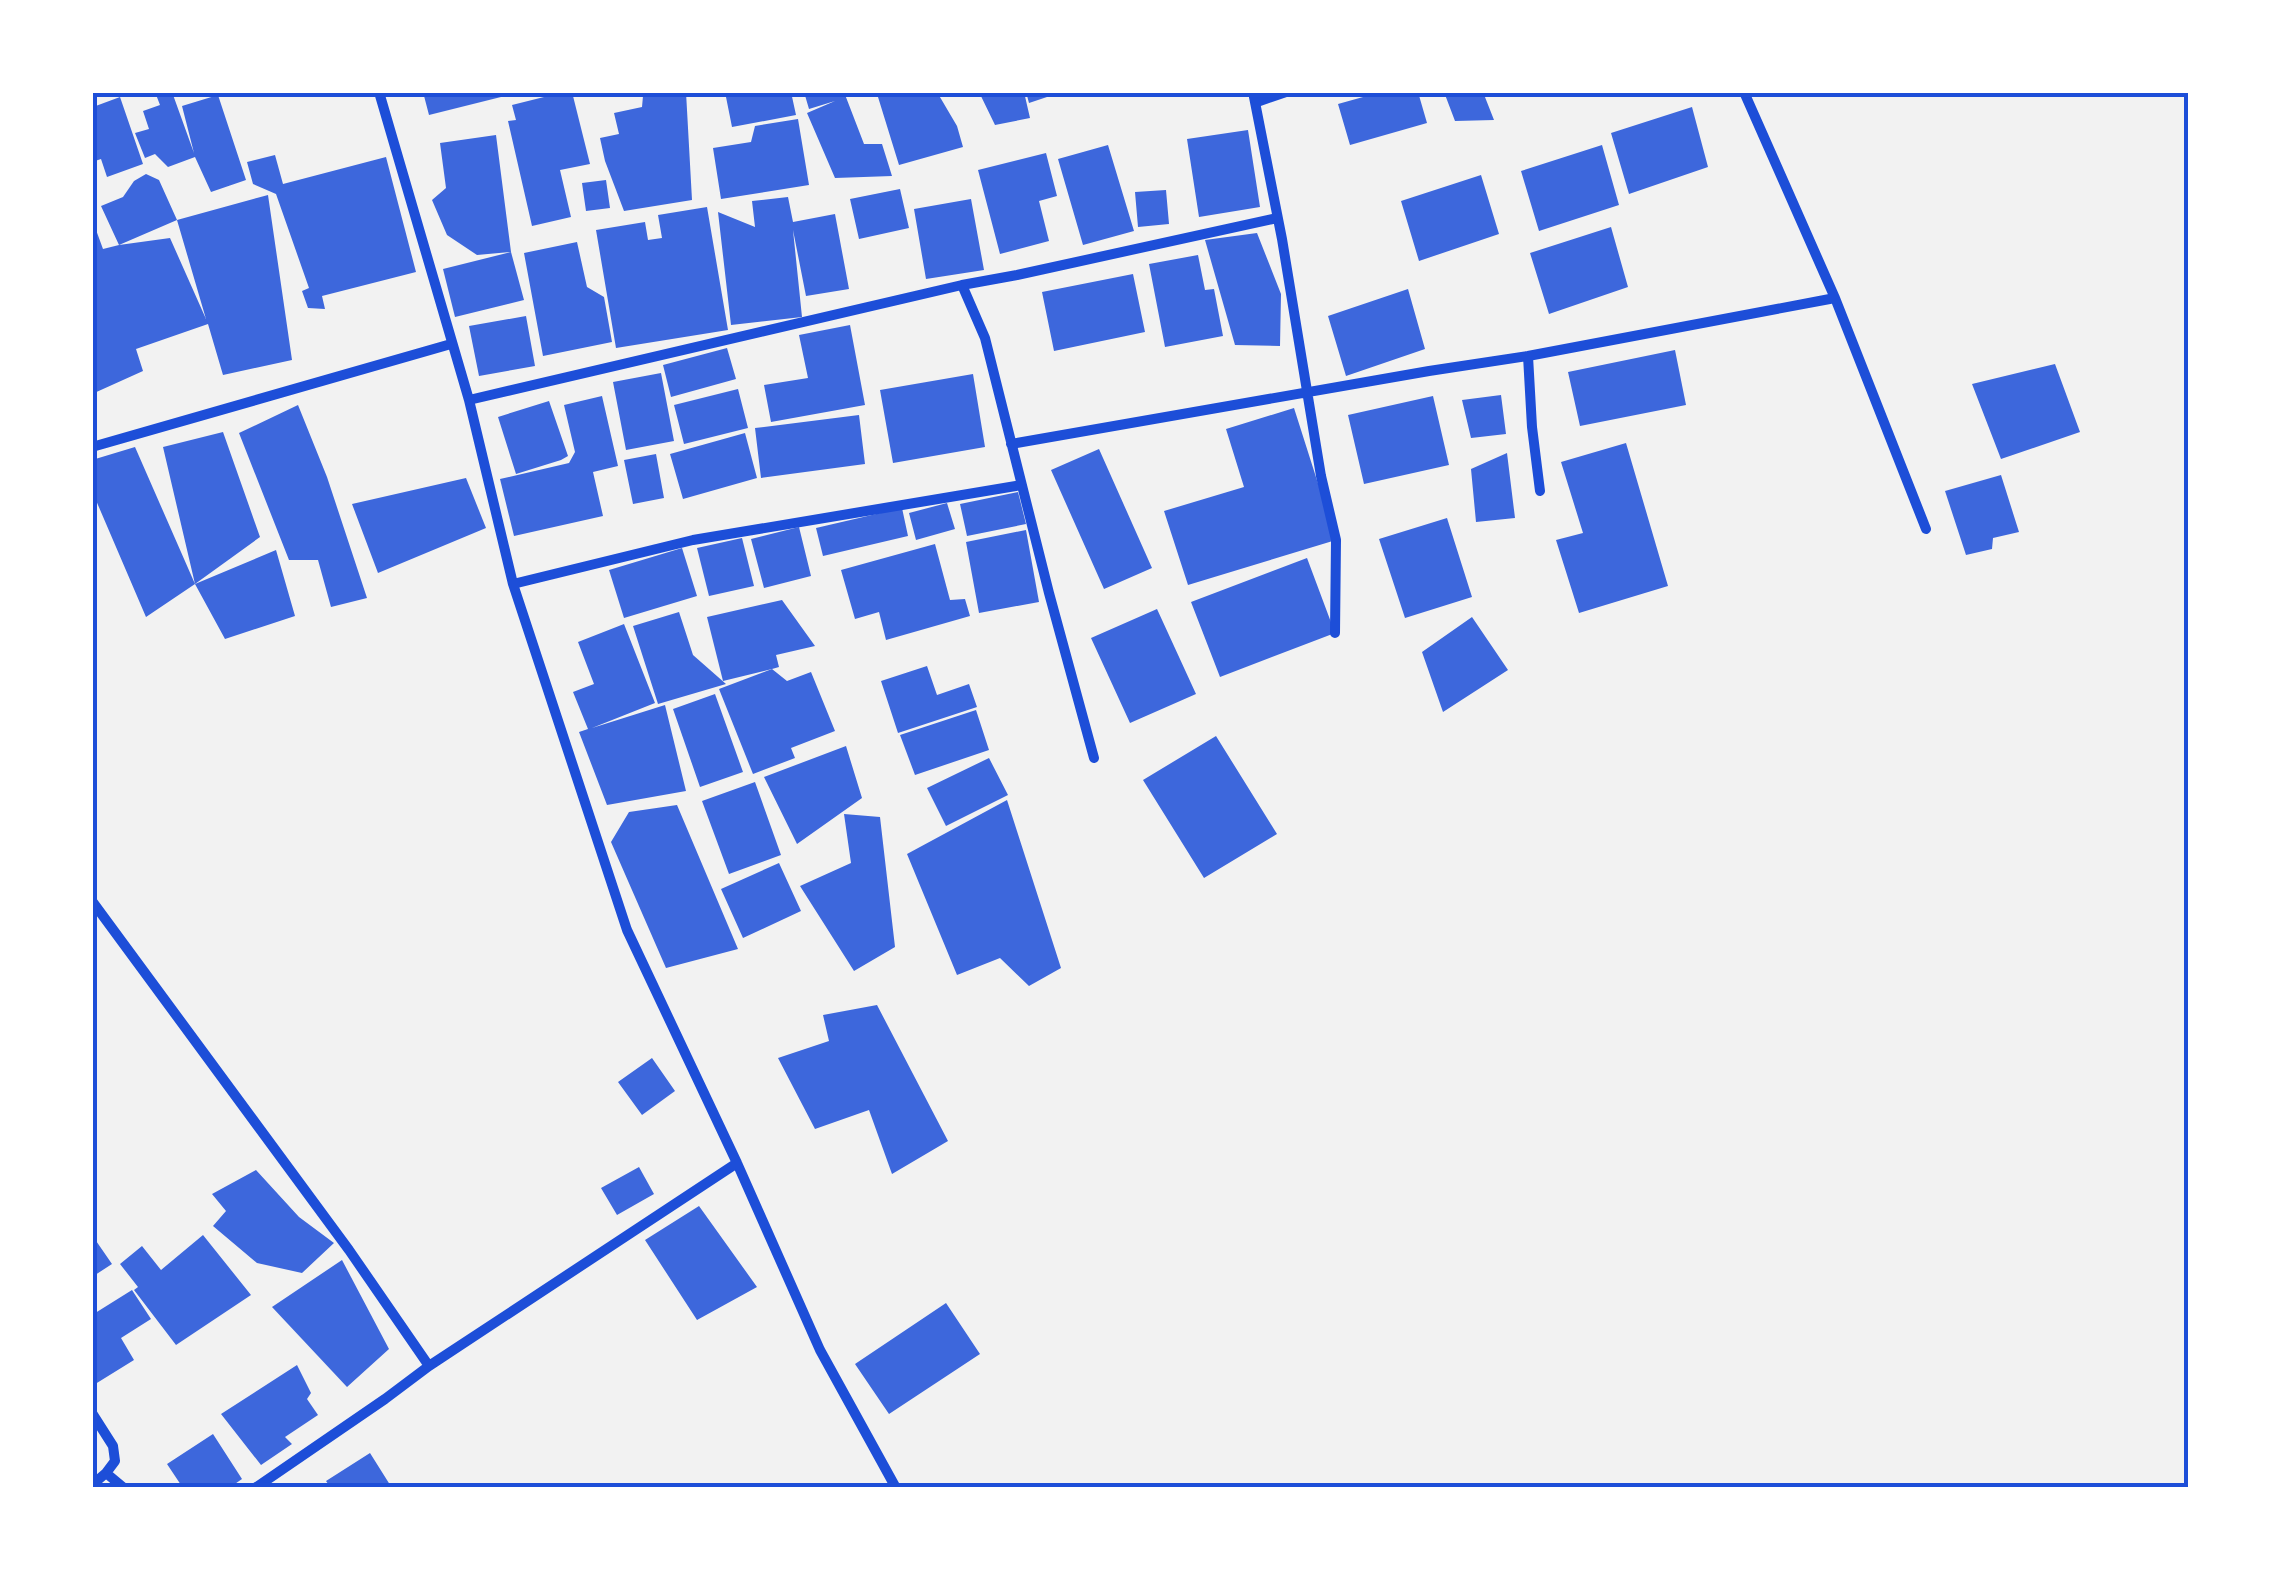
<svg xmlns="http://www.w3.org/2000/svg" width="2281" height="1580" viewBox="0 0 2281 1580" font-family="Bitter,serif">
	<style>
		.building { fill: #3d67dc }
		.lines { fill: none; stroke-linecap: round; stroke-linejoin: round }
		.minor { stroke: #1d4ed8; stroke-width: 10 }
		.neatline { fill: none; stroke: #1d4ed8; stroke-width: 4 }
	</style>
	<rect width="100%" height="100%" fill="#f2f2f2"/>
	<path class="building" d="M155,92H172L194,153L182,106L218,95L246,180L211,192L195,157L168,167L155,154L145,158L135,133L149,129L143,111L160,105Z
		M423,92H513V94L429,115Z
		M564,92H572L590,164L560,170L571,217L532,226L508,121L516,120L512,105Z
		M658,92H686L692,200L624,211L605,161L600,138L619,134L614,113L642,107L643,96Z
		M725,92H791L796,115L732,127Z
		M804,92H844L864,144H882L892,176L835,178L807,113L835,101L809,109Z
		M893,92H937L957,126L963,147L899,165L878,97Z
		M979,92H1024L1030,118L995,125Z
		M1026,92H1059V93L1029,103Z
		M1381,92H1418L1427,123L1350,145L1338,104Z
		M1444,92H1483L1494,120L1455,121Z
		M120,97L143,164L107,177L101,159L92,162V119L97,118L93,107Z
		M1692,107L1708,167L1629,194L1611,133Z
		M798,119L809,185L721,199L713,148L751,142L755,126Z
		M1248,130L1260,207L1199,217L1187,139Z
		M496,135L511,252L477,255L447,235L432,200L446,188L440,143Z
		M1108,145L1134,231L1083,245L1058,159Z
		M1602,145L1619,205L1539,231L1521,171Z
		M1046,153L1057,196L1039,201L1049,241L1000,254L978,170Z
		M275,155L283,184L386,157L416,272L322,296L325,309L308,308L302,291L309,288L276,194L253,184L247,162Z
		M146,174L159,180L177,220L119,245L170,238L206,319L177,220L268,195L292,360L223,375L208,324L136,349L143,371L92,394V219L103,249L119,245L101,206L123,197L134,181Z
		M1481,175L1499,234L1419,261L1401,201Z
		M606,180L610,208L586,211L582,183Z
		M900,189L909,228L859,239L850,199Z
		M1166,190L1169,224L1138,227L1135,192Z
		M788,197L793,222L835,214L849,289L806,296L793,230L802,317L731,325L718,212L755,227L752,201Z
		M971,199L984,270L926,279L914,209Z
		M707,207L728,330L616,348L596,230L645,222L648,240L662,238L658,215Z
		M1611,227L1628,287L1549,314L1530,253Z
		M1257,233L1281,294L1280,346L1235,345L1205,240Z
		M577,242L587,287L604,297L612,342L543,356L524,253Z
		M511,252L524,300L455,317L443,269Z
		M1198,255L1205,290L1214,289L1223,336L1165,347L1149,264Z
		M1133,274L1145,332L1054,351L1042,292Z
		M1408,289L1425,349L1346,376L1328,316Z
		M526,316L535,366L479,376L469,326Z
		M850,325L865,405L771,422L764,385L808,378L799,335Z
		M727,348L736,379L671,397L663,365Z
		M1675,350L1686,405L1580,426L1568,372Z
		M2055,364L2080,432L2001,459L1972,384Z
		M661,373L674,441L626,450L613,382Z
		M973,374L985,447L893,463L880,390Z
		M738,389L748,428L684,444L674,405Z
		M1501,395L1506,434L1471,438L1462,400Z
		M602,396L618,466L593,472L603,516L514,536L500,479L569,463L575,452L564,405Z
		M1433,396L1449,465L1364,484L1348,415Z
		M549,401L568,456L561,460L516,474L498,417Z
		M298,405L327,477L367,598L331,607L318,560H289L239,433Z
		M1294,408L1336,540L1188,585L1164,511L1244,487L1226,429Z
		M859,415L865,464L761,478L755,428Z
		M223,432L260,537L195,584L146,617L92,491V460L135,447L195,584L163,447Z
		M745,433L757,478L683,499L670,454Z
		M1626,443L1668,586L1579,613L1556,540L1583,533L1561,462Z
		M1099,449L1152,568L1104,589L1051,470Z
		M1507,453L1515,518L1476,522L1471,469Z
		M656,454L664,498L633,504L624,460Z
		M2001,475L2019,532L1993,538L1992,549L1966,555L1945,491Z
		M466,478L486,528L378,573L352,504Z
		M1018,492L1026,524L967,536L960,504Z
		M947,503L955,529L916,540L909,513Z
		M902,508L908,536L823,556L816,528Z
		M1447,518L1472,597L1405,618L1379,539Z
		M799,527L811,576L764,588L751,539Z
		M1026,530L1039,602L979,613L966,542Z
		M742,538L754,586L709,596L697,548Z
		M935,544L950,600L965,599L970,616L886,640L879,612L855,619L841,570Z
		M682,548L697,596L624,618L609,570Z
		M276,550L295,616L225,639L195,584Z
		M1307,558L1335,633L1220,677L1191,602Z
		M782,600L815,646L776,655L779,667L772,669L787,681L811,672L835,731L791,748L795,758L753,774L719,689L772,669L723,681L707,617Z
		M1157,609L1196,694L1130,723L1091,638Z
		M679,612L693,655L726,684L658,704L633,626Z
		M1472,617L1508,670L1443,712L1422,652Z
		M624,624L655,703L592,728L665,705L686,791L607,805L579,732L588,729L573,692L594,684L578,642Z
		M927,666L937,695L969,684L977,707L898,733L881,681Z
		M715,694L743,772L700,787L673,709Z
		M976,710L989,750L915,775L900,735Z
		M1216,736L1277,834L1204,878L1143,780Z
		M846,746L862,798L797,844L764,777Z
		M989,758L1008,795L946,826L927,788Z
		M755,782L781,855L729,874L702,801Z
		M1007,800L1061,968L1029,986L1000,958L957,975L907,854Z
		M677,805L738,949L666,968L611,842L629,812Z
		M844,814L880,817L895,947L854,971L800,886L851,863Z
		M779,863L801,911L743,938L721,889Z
		M877,1005L948,1141L892,1174L869,1110L815,1129L778,1058L829,1041L823,1015Z
		M652,1058L675,1091L642,1115L618,1082Z
		M639,1167L654,1194L617,1215L601,1188Z
		M256,1170L299,1217L334,1243L302,1273L257,1263L213,1226L226,1211L212,1194Z
		M699,1206L757,1287L697,1320L645,1240Z
		M92,1235L112,1264L92,1277Z
		M203,1235L251,1295L176,1345L134,1290L138,1287L120,1264L142,1246L161,1270Z
		M342,1260L389,1349L347,1387L272,1307Z
		M132,1290L151,1319L121,1338L134,1360L92,1386V1315Z
		M946,1303L980,1354L889,1414L855,1364Z
		M297,1365L311,1393L307,1399L318,1415L285,1437L292,1444L261,1465L221,1414Z
		M213,1434L242,1479L229,1488H183L167,1464Z
		M370,1453L392,1488H331L326,1481Z"/>
	<g class="lines">
		<path class="minor" d="M379,92L469,400L513,584L627,930L737,1163L820,1350L896,1488
			M1253,92L1282,239L1321,476L1336,540L1335,633
			M1744,92L1835,298L1926,529
			M1257,102L1286,92
			M962,285L1017,275L1277,218
			M1528,356L1532,427L1540,491
			M469,400L962,285L985,338L1049,593L1094,758
			M1011,444L1429,371L1528,356L1835,298
			M92,447L451,344
			M513,584L693,540L1022,485
			M92,901L349,1250L429,1366L385,1399L255,1488
			M429,1366L737,1163
			M92,1413L113,1446L115,1461L106,1473L92,1485
			M106,1473L124,1488"/>
	</g>
	<rect width="2281" height="1580" fill="none" stroke="#ffffff" stroke-width="190"/>
	<rect x="95" y="95" width="2091" height="1390" class="neatline"/>
</svg>
